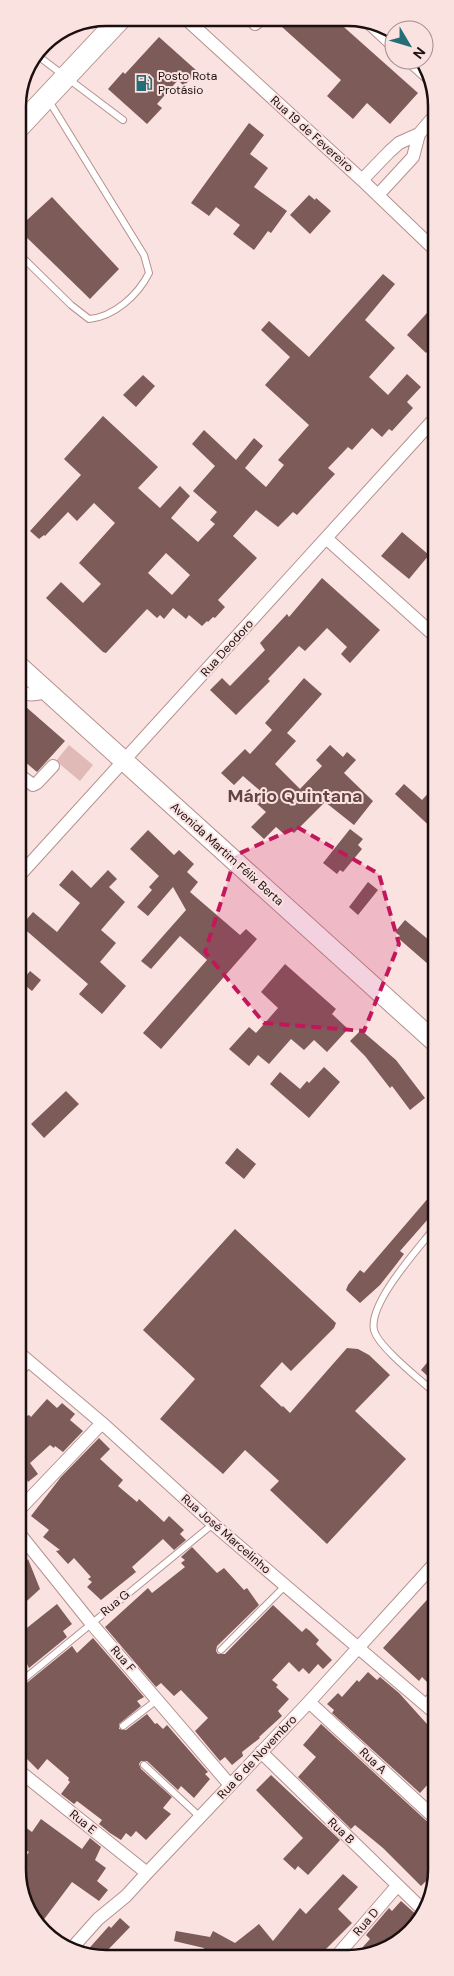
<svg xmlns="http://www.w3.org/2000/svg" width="454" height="1976" viewBox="0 0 454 1976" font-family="'DM Sans',sans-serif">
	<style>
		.green { fill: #e0bab7 }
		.building { fill: #7c5b59; fill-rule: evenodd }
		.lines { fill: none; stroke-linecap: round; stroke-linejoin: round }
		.lane-casing { stroke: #b5918f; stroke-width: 8 }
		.street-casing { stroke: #b5918f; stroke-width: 14 }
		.secondary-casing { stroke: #b5918f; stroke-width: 21 }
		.primary-casing { stroke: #b5918f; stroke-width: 23 }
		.lane { stroke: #fff; stroke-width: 6 }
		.street { stroke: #fff; stroke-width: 12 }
		.secondary { stroke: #fff; stroke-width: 19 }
		.primary { stroke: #fff; stroke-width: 21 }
		.marked { fill: #c2185b; fill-opacity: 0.2; stroke: #c2185b; stroke-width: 4; stroke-dasharray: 10 6; stroke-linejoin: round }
		.labels { text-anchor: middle; stroke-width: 4; stroke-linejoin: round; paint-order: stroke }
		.poi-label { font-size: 12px; fill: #1c0f0f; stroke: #fae2e1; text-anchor: start }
		.street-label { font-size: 12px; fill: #1c0f0f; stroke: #fae2e1 }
		.district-label { font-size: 18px; font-weight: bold; fill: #654544; stroke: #fae2e1 }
		.rim { fill: none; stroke: #1c0f0f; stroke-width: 2.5 }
	</style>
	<rect width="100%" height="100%" fill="#fae2e1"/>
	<path class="green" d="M69,745L93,765L80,781L56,761Z"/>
	<path class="building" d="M288,20H295L302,26L307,20H336L418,93L390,124L367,103L353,119L327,96L341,80L282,27Z
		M159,37L197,71L184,86L178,80L157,104L162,108L147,124L108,89L123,72L125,74Z
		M249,123L264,135L250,154L268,168L254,187L287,211L271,233L268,231L254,250L233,234L240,225L216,207L209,216L191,203Z
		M309,195L315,200L316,198L331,211L310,234L290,215Z
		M52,197L119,269L90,299L18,229V211L27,220Z
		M383,274L395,284L365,320L395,348L369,377L388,395L407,374L421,387L407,402L413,408L392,431L389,429L382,437L372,428L352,450L348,447L328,468L335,474L297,515L293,512L278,527L256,510L233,536L257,558L218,600L225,607L215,618L213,617L208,622L207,621L202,626L189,615L186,619L173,608L164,619L160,615L157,618L147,609L106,653L103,652L46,598L61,582L83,603L101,584L79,563L115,523L94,503L77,521L68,512L45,536L44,535L39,539L30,531L81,475L64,459L103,416L158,467L138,488L160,508L180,486L190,496L171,518L198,542L215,524L210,520L217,512L193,491L215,466L192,444L204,430L236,460L254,438L263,446L245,468L266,487L284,465L278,460L309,425L265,385L290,357L261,330L269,321L309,357ZM166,553L190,575L172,595L148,573Z
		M436,303V342L426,353L407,335Z
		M143,375L155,386L136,407L123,395Z
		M402,532L429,555L409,579L381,556Z
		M322,578L380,630L350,663L341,654L347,647L327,628L305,651L299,646L268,679L270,681L236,715L210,690L222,678L230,686L265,650L260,643L287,614L289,617Z
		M304,678L322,694L287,733L296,741L275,764L300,789L322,766L316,760L330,745L343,757L347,752L356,760L344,773L373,801L354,825L325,802L294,833L289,829L284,834L276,827L264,839L251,827L266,812L256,803L264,794L243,776L234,785L221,773L245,749L250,754L272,730L265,723Z
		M18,700L65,741L37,772L18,756V733L26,723L18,717Z
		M404,784L422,800L436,785V832L395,794Z
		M350,829L363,839L358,845L362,849L343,872L340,870L337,874L323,863Z
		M148,830L174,855L179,850L194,864L187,872L198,882L190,892L240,935L246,929L257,939L161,1049L143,1033L207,960L180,936L151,969L141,961L186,910L173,887L148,916L137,907L152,890L149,887L159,876L130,849Z
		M72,870L91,888L108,870L117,879L109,887L125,902L101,930L116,943L100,962L126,986L102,1014L79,994L88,984L21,926L33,912L57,932L80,903L59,885Z
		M368,882L378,890L358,915L349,907Z
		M405,920L436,946V971L398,938L400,936L395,932Z
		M285,964L336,1009L332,1014L348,1029L327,1052L314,1040L304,1050L291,1039L269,1064L258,1055L249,1066L229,1049L249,1027L256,1033L278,1008L261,992Z
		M30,971L41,980L32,991L21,982Z
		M361,1030L396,1060L425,1098L410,1110L392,1086L390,1088L365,1056L350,1041Z
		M324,1067L340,1082L309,1118L270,1084L280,1072L300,1089L307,1081L309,1083Z
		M66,1091L79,1104L44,1138L31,1124Z
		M237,1148L256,1164L244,1179L225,1163Z
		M436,1189V1210L400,1251L404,1254L395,1266L380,1285L360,1303L346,1290L348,1285L360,1270L364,1273Z
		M235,1229L336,1323L334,1328L291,1371L282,1362L260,1386L282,1407L283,1406L290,1413L347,1348L358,1349L369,1355L390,1375L355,1411L406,1459L327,1544L270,1490L279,1481L245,1450L223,1474L160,1419L195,1379L143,1330Z
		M436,1352V1384L421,1370Z
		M47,1399L57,1408L62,1403L75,1414L70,1420L83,1431L63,1452L55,1446L54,1448L50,1445L30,1463L38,1474L28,1482L27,1480L18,1490V1408L27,1416L29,1415L31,1417Z
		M99,1438L110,1449L100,1459L123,1480L118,1486L137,1502L139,1499L164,1522L169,1516L184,1530L180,1534L186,1540L174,1550L163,1539L132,1567L136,1572L101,1600L87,1587L92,1582L88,1579L91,1577L74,1558L68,1564L56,1551L60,1550L43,1537L49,1530L31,1516L61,1477Z
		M192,1547L217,1573L224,1568L244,1590L247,1588L259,1605L217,1646L216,1651L218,1654H225L273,1605L302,1632L306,1628L310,1631L319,1640L316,1644L332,1660L323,1669L318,1664L309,1674L303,1668L299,1672L289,1662L272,1680L278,1685L276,1687L289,1699L278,1711L282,1716L259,1737L260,1738L242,1752L243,1756L232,1765L225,1757L220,1761L195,1731L208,1718L181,1690L174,1696L161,1683L156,1687L105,1627L148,1588L152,1593L185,1567L181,1563L185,1560L181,1557Z
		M28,1559L40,1589L18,1609V1572Z
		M436,1590V1686L432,1687L422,1677L419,1681L383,1648Z
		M57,1604L72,1624L63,1631L67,1637L29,1668L18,1646V1635Z
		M93,1638L144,1697L137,1701L141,1706L119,1724V1729L126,1730L147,1714L155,1724L157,1723L163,1729L167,1725L208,1772L205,1774L210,1779L194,1798L181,1786L178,1790L147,1761H141L139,1764L141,1769L172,1797L163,1808L171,1814L146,1840L136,1831L131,1837L126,1833L121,1840L110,1833L99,1824L102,1820L77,1801L74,1804L61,1794L70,1782L68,1780L69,1778L47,1759L38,1770L18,1750V1730L27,1721L18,1715V1690L72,1646L77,1653Z
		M368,1672L377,1680L380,1677L399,1693L436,1734V1788L430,1782L420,1793L332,1713L334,1710L327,1704L338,1693L342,1697L357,1680L359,1682Z
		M321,1724L432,1826L428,1830L436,1837V1875L432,1885L427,1880L421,1886L383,1848L355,1825L351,1829L298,1777L316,1757L303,1745Z
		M271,1775L340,1840L308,1875L298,1866L295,1870L283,1859L303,1838L256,1790Z
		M41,1819L82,1849L90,1838L101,1847L95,1860L106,1868L97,1881L108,1890L99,1901L72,1882L39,1926L18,1881V1868L29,1852L18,1845V1822L32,1832Z
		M343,1874L358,1887L338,1909L352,1923L317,1958L199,1957L204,1948L174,1941L176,1931L210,1937L213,1931L235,1943L259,1924L273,1941L300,1908L306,1914Z
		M401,1901L419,1917L415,1927L359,1958H353L370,1939L366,1935L389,1908L392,1911Z
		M120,1918L130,1927L101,1957H89L84,1954L109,1926L111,1928Z"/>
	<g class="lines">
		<g class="lane-casing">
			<path id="lane" d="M38,56L123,120
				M18,253L71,305L89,319C114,317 138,295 149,273L144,255L49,101
				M436,1226C419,1248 368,1303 374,1330C378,1347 422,1381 436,1394
				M221,1650L286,1585
				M18,1684L213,1524
				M123,1726L157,1700
				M144,1765L200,1817"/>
		</g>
		<g class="street-casing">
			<path id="street" d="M185,18L362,180L436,251
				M366,20L394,46
				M255,24L261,19
				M409,60L427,76
				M362,180L389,152L399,143L419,134L436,114
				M378,195L413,157L419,134
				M326,538L436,637
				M18,684C22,698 35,695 46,692
				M18,774L33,785L37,783L53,766
				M18,877L436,417
				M18,1352L102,1423L213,1524L436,1714
				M18,1371L28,1361
				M18,1511L102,1423
				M18,1532L91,1623L230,1785
				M309,1702L436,1819
				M427,1705L436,1694
				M261,1752L422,1909
				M18,1770L147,1873
				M73,1947L98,1919L126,1896L147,1873L309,1702L436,1562
				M335,1958L397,1886"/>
		</g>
		<g class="secondary-casing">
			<path id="secondary" d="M18,665L436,1043"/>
		</g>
		<g class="primary-casing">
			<path id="primary" d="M18,128L121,18"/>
		</g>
		<use href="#lane" class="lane"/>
		<use href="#street" class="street"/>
		<use href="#secondary" class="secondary"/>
		<use href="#primary" class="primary"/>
	</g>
	<path class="marked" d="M297,827L379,874L399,944L364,1031L264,1023L205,952L236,855Z"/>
	<defs>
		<g id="fuel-bare" transform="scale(1.35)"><path d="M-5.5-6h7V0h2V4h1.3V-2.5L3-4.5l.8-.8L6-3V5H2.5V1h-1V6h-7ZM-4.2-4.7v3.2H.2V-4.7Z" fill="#246f75" stroke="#fae2e1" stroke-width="2.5" paint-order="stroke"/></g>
	</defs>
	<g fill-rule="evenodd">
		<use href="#fuel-bare" x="144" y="83"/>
	</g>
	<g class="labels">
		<g class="poi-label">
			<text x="158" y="80">Posto Rota<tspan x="158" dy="14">Protásio</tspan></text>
		</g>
		<g class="street-label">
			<text transform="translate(312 134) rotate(42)" y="4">Rua 19 de Fevereiro</text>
			<text transform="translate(227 648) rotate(-48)" y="4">Rua Deodoro</text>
			<text transform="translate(227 854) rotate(42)" y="4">Avenida Martim Félix Berta</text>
			<text transform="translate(226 1534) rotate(41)" y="4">Rua José Marcelinho</text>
			<text transform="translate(115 1603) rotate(-39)" y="4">Rua G</text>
			<text transform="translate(123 1659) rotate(49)" y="4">Rua F</text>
			<text transform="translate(257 1757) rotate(-47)" y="4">Rua 6 de Novembro</text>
			<text transform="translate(373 1761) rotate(43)" y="4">Rua A</text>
			<text transform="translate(83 1822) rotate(39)" y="4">Rua E</text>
			<text transform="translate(341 1831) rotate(44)" y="4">Rua B</text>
			<text transform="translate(366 1922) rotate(-49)" y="4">Rua D</text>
		</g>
		<g class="district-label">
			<text x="295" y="802">Mário Quintana</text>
		</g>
	</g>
	<path d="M0 0H454V1976H0ZM106 26H348A80 80 0 0 1 428 106V1870A80 80 0 0 1 348 1950H106A80 80 0 0 1 26 1870V106A80 80 0 0 1 106 26Z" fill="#fae2e1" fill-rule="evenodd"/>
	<path class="rim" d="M106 26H348A80 80 0 0 1 428 106V1870A80 80 0 0 1 348 1950H106A80 80 0 0 1 26 1870V106A80 80 0 0 1 106 26Z"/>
	<g transform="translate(409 45) rotate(128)"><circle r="24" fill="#fae2e1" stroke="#a18e8d"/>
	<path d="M0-4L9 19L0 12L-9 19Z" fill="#246f75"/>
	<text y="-8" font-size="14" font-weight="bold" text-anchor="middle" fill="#1c0f0f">N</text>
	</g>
</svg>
